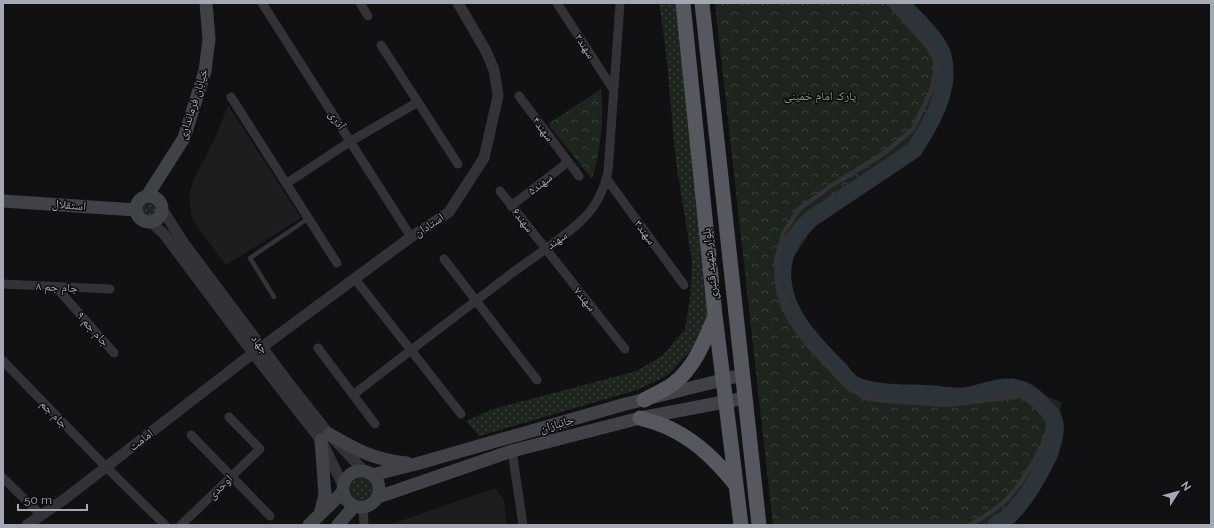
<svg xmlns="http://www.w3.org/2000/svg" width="1214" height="528" viewBox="0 0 1214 528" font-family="Raleway,'Noto Naskh Arabic',sans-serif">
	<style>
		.built { fill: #1d1d20 }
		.grass { fill: url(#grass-dots) }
		.park { fill: url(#park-crowns) }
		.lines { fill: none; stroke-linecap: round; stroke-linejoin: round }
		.river { stroke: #2c343a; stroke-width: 17 }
		.service { stroke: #333337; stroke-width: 4.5 }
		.minor { stroke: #333337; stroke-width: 9 }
		.tertiary { stroke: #333337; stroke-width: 11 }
		.secondary { stroke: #414247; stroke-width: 13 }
		.trunk { stroke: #57585f; stroke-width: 15 }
		.labels { text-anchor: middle; stroke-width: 3; stroke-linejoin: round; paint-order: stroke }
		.street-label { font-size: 12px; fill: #a3a8b2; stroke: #0c0c0e }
		.park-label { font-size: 12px; fill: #7b9d7d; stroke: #0c0c0e }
	</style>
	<defs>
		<pattern id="grass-dots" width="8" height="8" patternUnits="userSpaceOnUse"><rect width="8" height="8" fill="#1e251f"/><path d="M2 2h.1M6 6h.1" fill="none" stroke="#3c423d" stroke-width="1.8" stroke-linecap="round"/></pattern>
		<pattern id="park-crowns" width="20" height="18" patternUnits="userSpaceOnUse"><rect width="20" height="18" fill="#1e251f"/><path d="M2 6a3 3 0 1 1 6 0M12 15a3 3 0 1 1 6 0" fill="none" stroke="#3c423d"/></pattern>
	</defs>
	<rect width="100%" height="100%" fill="#111113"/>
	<path class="built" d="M228,105L301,218L226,265L195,223L191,215L189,193L195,177L218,132Z
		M495,488L504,500L507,525H389Z"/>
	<path class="grass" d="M659,3H676L709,304L706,320L694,347L668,375L637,390L479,436L466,421L493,409L637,371L663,355L685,329L690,298L692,261L676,162L666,52Z
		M138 209a11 11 0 1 1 22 0a11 11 0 1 1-22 0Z
		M350 489a11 11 0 1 1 22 0a11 11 0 1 1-22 0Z"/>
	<path class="park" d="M715,3H903L945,62L933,100L912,145L849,188L820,217L781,277L814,347L839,376L910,391L964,393L1034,391L1061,402L1058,458L1018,519L1009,525H773Z
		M601,89C604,119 601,149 592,179L548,124Z"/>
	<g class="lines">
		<path class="river" d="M901,3C913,17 938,38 943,56C952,88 931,124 914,150L811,219C786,242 776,265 787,299C796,326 821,351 841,371C844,375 849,381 853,384C873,395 911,392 934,394C943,395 954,397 964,396C981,394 1000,384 1017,388C1027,390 1033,396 1040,402C1046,409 1054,415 1055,424C1059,448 1026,500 1009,516C1005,520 1000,522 996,525"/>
		<path class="service" d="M889,3L928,47L934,57L936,67L932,89L913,129L883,154L831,186L799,209L784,232L776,260L779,288L785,303L806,338L825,363L847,386L862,396L876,400L946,405L1021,396C1030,400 1043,408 1047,417C1055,435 1019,487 1006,500C996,510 982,518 970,525
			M274,297L250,258L309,218"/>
		<path class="minor" d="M262,3L411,237
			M360,3L368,16
			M557,3L613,89
			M381,45L458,164
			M519,96L579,176
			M231,97L337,263
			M606,178L684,285
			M287,183L351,141L418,102
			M500,191L625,349
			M511,206L568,162
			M444,259L537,380
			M355,279L461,414
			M3,284L110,289
			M56,287L114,353
			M318,348L375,424
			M3,361L106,467L165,525
			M353,395C405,354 459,314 512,273C536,255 563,239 584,218C597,205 604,189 608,172L620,3
			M191,435L270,516
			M512,451L523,525
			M3,478L41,515
			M363,508L364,525
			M181,525L260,449L229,417"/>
		<path class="tertiary" d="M162,209L183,242L294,390L329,434L365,472
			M151,222L164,234L253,353L321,440L343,485
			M262,347L411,237L449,212L484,158L498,96L496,82L494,70L486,51L458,3
			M27,525L66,498L253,353"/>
		<path class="secondary" d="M136 209a13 13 0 1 1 26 0a13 13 0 1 1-26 0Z
			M147,196L184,138L205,71L209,39L206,3
			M3,201L136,210
			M329,434C357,450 374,460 407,463
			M343 489a18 18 0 1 1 36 0a18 18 0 1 1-36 0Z
			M372,475L416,464L622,405L742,375
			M378,497L512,451L640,418L745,398
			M320,514L325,495L321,440
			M309,525L343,492
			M338,525L354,506"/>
		<path class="trunk" d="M683,3L715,315L741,525
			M702,3L759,525
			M644,400C653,395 665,390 673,384C695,367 705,340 715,316
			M640,418C651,421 663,424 673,430C699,443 718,463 736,485"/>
	</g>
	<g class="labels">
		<g class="street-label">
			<text transform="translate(585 46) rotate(57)" y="4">سهند۲</text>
			<text transform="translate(193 104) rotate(-72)" y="4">خیابان فرمانداری</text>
			<text transform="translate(337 120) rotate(57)" y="4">آذری</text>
			<text transform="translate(543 129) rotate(53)" y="4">سهند۴</text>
			<text transform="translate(540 184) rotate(-38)" y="4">سهند۵</text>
			<text transform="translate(69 205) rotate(4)" y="4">استقلال</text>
			<text transform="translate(523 220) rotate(52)" y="4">سهند۶</text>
			<text transform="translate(429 225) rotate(-33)" y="4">استادان</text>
			<text transform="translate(645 232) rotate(54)" y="4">سهند۳</text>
			<text transform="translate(557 240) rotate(-36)" y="4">سهند</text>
			<text transform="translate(710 264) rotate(-96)" y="4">بلوار شهید قنبری</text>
			<text transform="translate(57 287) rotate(3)" y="4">جام جم ۸</text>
			<text transform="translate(585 299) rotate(51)" y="4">سهند۷</text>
			<text transform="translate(93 329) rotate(48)" y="4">جام جم ۹</text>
			<text transform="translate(260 344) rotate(53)" y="4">جهاد</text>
			<text transform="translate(54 414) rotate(46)" y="4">جام جم</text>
			<text transform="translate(557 424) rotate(-16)" y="4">جانبازان</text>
			<text transform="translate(141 440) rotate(-38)" y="4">امامت</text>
			<text transform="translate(220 487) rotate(-44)" y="4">اوحدی</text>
		</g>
		<g class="park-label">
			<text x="820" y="100">پارک امام خمینی</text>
		</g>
	</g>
	<rect width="1214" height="528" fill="none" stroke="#a3a8b2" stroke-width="8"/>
	<g transform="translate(1178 492) rotate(54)" stroke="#0c0c0e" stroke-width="3" paint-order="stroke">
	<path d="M0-3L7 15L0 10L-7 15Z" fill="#a3a8b2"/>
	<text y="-6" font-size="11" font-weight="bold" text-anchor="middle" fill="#a3a8b2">N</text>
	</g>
	<path d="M18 504v6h69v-6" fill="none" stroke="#a3a8b2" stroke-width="2"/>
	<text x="24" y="504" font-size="12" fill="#a3a8b2" stroke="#0c0c0e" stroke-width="3" paint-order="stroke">50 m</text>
</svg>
